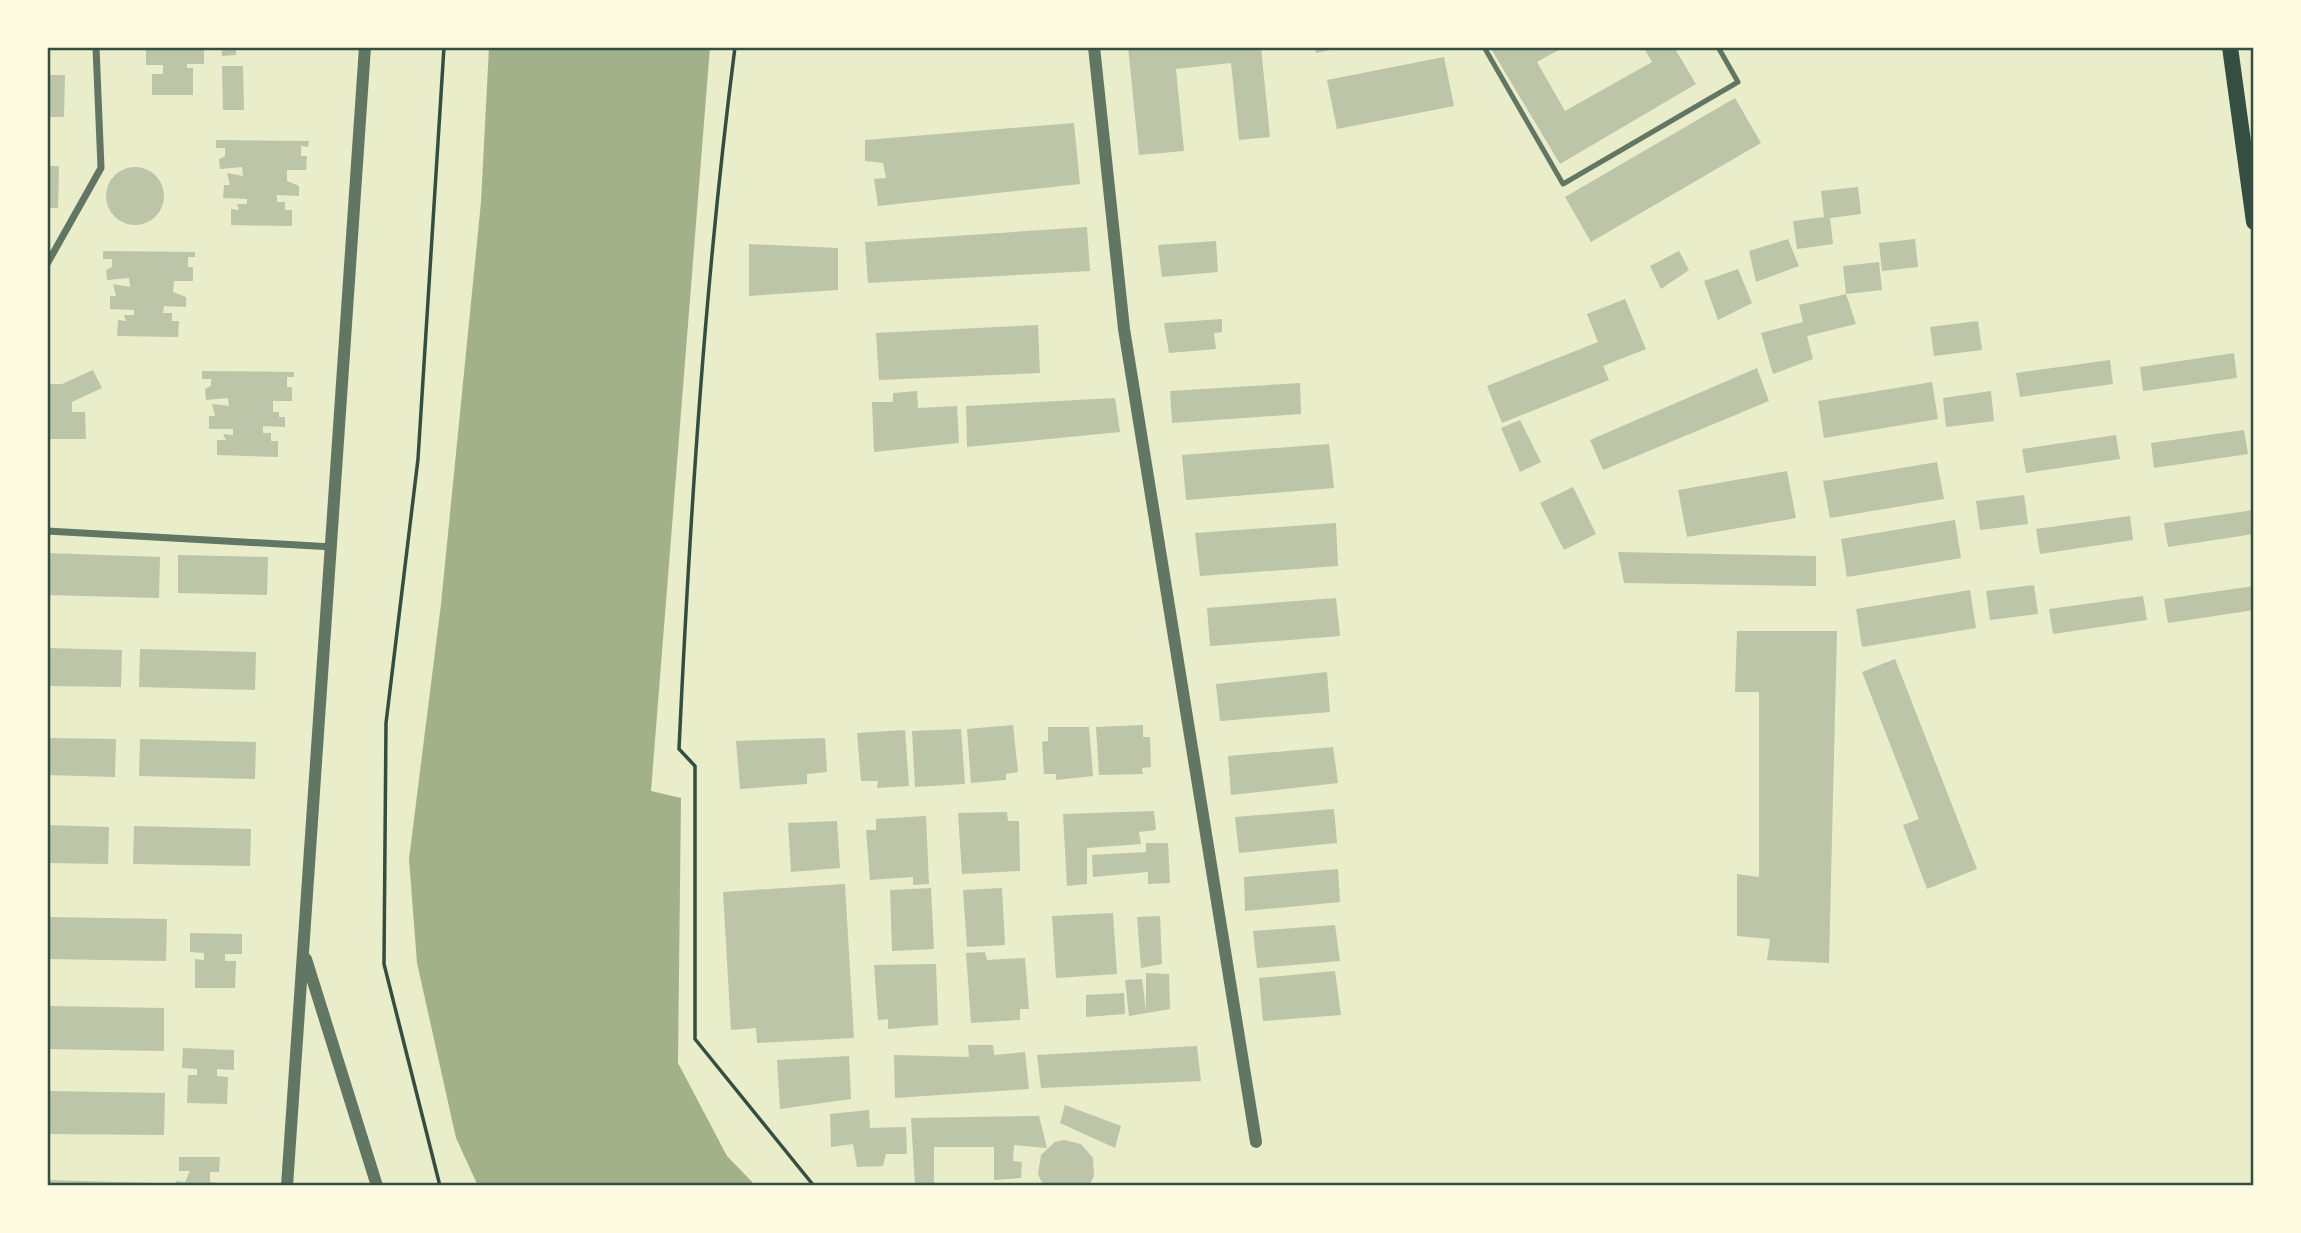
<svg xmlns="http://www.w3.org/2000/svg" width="2301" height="1233" viewBox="0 0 2301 1233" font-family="'PT Sans',sans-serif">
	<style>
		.water { fill: #a3b18a }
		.building { fill: #bcc5a7 }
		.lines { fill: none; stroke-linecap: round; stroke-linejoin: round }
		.path { stroke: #344e41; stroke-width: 3.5 }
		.service { stroke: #617663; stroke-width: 5 }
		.minor { stroke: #617663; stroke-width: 7 }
		.tertiary { stroke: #617663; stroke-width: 12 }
		.primary { stroke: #344e41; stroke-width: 16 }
		.neatline { fill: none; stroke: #344e41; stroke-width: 2.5 }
	</style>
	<rect width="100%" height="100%" fill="#e9edc9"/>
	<path class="water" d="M489,47H710L651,791L681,798L678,1063L727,1156L756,1186H478L456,1138L417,963L409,859L441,604L481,202Z"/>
	<path class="building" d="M146,47H204V64H187V68H193V95H152V74H163V65H146Z
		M221,47H236V55L222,56Z
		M1128,47H1261L1270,137L1239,140L1231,63L1176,69L1184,151L1139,155Z
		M1315,47H1338L1339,48L1316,53Z
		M1490,47H1564L1537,62L1565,111L1652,62L1643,47H1674L1696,84L1560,164Z
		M1444,57L1454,106L1337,129L1327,80Z
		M222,66H243L244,110H223Z
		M47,75H65L64,117H47Z
		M1735,98L1761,143L1591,242L1565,197Z
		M1074,123L1080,184L878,206L874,179L886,178L883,163L865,161V140Z
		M216,140L309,141L308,147L301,146V156H307L306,170H287V181L299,186V196L277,195V202H285V210H292V226L231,225V209L239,210L237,204H247V199L223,198L224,185H230L227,173L243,176L242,167L220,169L219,159L225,156V148H216Z
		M47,166H59L58,208H47Z
		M106 196a29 29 0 1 1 58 0a29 29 0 1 1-58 0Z
		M1858,187L1861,214L1830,218L1833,244L1797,249L1793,221L1824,217L1821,191Z
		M1087,227L1090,271L868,283L865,242Z
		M1788,239L1799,266L1756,282L1749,251Z
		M1915,239L1918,267L1882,271L1879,243Z
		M1216,241L1218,272L1162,277L1158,245Z
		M749,244L838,248V290L749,296Z
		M103,251L195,252V257H188V267H193V281H174L173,292L186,297V307L164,306L163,313H172V321H179L178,337L117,336L118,320L126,321L124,315H134V310L110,309V296H116L113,284L130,287L129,278L107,280L106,270L112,267V259H103Z
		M1679,251L1689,270L1661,289L1650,266Z
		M1879,262L1882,290L1846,294L1843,266Z
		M1738,269L1752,303L1718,320L1704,281Z
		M1846,294L1856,324L1807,336L1813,359L1773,374L1761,333L1803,322L1799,305Z
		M1625,299L1646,349L1603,366L1609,380L1502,423L1487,386L1598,342L1587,314Z
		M1222,319V332L1214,333L1216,349L1169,353L1164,323Z
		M1978,321L1982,350L1934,356L1930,327Z
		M1038,325L1040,373L879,380L876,333Z
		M2234,353L2237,378L2143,391L2140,367Z
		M2110,360L2113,384L2020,397L2016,373Z
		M1757,368L1769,401L1603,470L1590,440Z
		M93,370L102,388L72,402V412H85L86,439H47V384H62Z
		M202,371L294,372V377H287V387H292V401H273V412H279V417H285V427L263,426V433H271V441H278V457L217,455V440H226L223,434L233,435V429H209V416H215L212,404L229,406L228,398L206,400L205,389L211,386V379H202Z
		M1932,382L1938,419L1824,438L1818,401Z
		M1300,383L1301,414L1172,423L1170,391Z
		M917,391L918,408L957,406L959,443L874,452L872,402H893V393Z
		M1991,391L1994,421L1946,427L1943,398Z
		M1115,398L1120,432L967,447L966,406Z
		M1520,420L1541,462L1520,472L1501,428Z
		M2244,430L2248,454L2154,468L2151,443Z
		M2116,435L2120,459L2026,473L2022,449Z
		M1329,444L1334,488L1186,500L1182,455Z
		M1937,462L1944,499L1830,518L1823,481Z
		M1787,471L1796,518L1687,537L1678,490Z
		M1573,487L1596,534L1564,550L1540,503Z
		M2024,495L2028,524L1980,530L1976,501Z
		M2254,510V534L2168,547L2164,523Z
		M2130,516L2133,540L2040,554L2036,529Z
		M1955,520L1961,558L1847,577L1841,539Z
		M1336,523L1338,566L1200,576L1195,533Z
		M1618,552L1816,556V586L1624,583Z
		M47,553L160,557L159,598L47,595Z
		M178,555L268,557L267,595L178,593Z
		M2034,585L2038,614L1990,620L1986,591Z
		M2254,586V610L2168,623L2164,599Z
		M1970,590L1976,628L1862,647L1856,609Z
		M2143,596L2147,620L2053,634L2049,609Z
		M1336,598L1340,636L1210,646L1207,608Z
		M1737,631H1837L1829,963L1767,960L1770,939L1737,936V874L1759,877V692H1735Z
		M47,648L122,650L121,687L47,686Z
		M140,649L256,652L255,690L139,687Z
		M1895,659L1977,869L1927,889L1903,825L1919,819L1862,672Z
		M1327,672L1330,712L1220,721L1216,684Z
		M1013,725L1018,772L1006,774V780L971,783L967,729Z
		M1143,725V737H1150L1151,767L1142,768L1143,774L1099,775L1096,727Z
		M1048,727H1089L1093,776L1056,780V774H1044L1042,742L1048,741Z
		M961,729L965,784L915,787L912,731Z
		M905,730L909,786L877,788L878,781H861L857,733Z
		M47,738L116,739L115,777L47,775Z
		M825,738L827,772L807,774V784L740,789L736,741Z
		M140,739L256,742L255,779L139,776Z
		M1333,747L1338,783L1231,795L1228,756Z
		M1334,809L1337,843L1239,853L1235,817Z
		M1154,811L1156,830L1139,832L1141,844L1087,848V884L1067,886L1063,814Z
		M1007,812L1008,821H1019L1020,871L962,874L958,813Z
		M926,816L929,884L913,885V877L870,880L866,830H876V819Z
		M837,821L840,868L791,872L788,823Z
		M47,825L109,827L108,864L47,863Z
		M134,826L251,829L250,866L133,864Z
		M1146,843H1168L1170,883L1148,884V872L1093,877L1092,855L1146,852Z
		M1338,869L1340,902L1245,911L1244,877Z
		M845,884L854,1038L757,1043L756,1028L731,1030L723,892Z
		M931,888L934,949L892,951L890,890Z
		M1002,888L1005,945L967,947L963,890Z
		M1113,913L1117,974L1056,978L1052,916Z
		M1160,916L1162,964L1141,968L1137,917Z
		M47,917L167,919L166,961L47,959Z
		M1335,925L1340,961L1257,968L1253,931Z
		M190,933L242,934V954H225V961H236L235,988H195V959L204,960V953L190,952Z
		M985,952L987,960L1025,958L1029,1009H1020V1020L971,1023L966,953Z
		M936,964L938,1025L888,1029V1019L878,1020L874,965Z
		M1335,971L1341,1015L1263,1021L1259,978Z
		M1146,973L1169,974L1170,1009L1129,1016L1125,980L1142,979L1146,1011Z
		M1124,993L1125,1014L1086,1017V995Z
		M47,1006L164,1008V1051L47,1049Z
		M968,1045H993L994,1055L1025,1052L1029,1089L895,1098L894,1055L969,1057Z
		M1197,1046L1201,1081L1041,1088L1037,1055Z
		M183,1048L234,1050V1070L217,1069V1076L228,1077L227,1104L187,1103L188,1075H197V1069L182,1068Z
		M849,1056L851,1099L780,1109L777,1060Z
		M47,1091L165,1093L164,1135L47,1134Z
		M1065,1105L1121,1126L1115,1148L1060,1123Z
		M869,1110L870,1128L906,1127L907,1154H886L883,1166L857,1167L853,1144L831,1147L830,1114Z
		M1039,1116L1047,1148L1014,1145L1013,1161L1022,1162L1021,1178L994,1180V1147H934V1185H915L911,1118Z
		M1064,1140L1081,1144L1093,1158L1094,1176L1089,1186H1044L1042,1183L1038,1174L1041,1155L1055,1142Z
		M179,1157H220L219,1172H210V1182L221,1183V1186H176V1181L185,1182L190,1171H179Z
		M47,1180L158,1183V1186H47Z"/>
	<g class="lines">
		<path class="path" d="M735,47C705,280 690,515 679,749L695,766V1039L814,1186
			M440,1186L384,964L386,723L418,459L444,47"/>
		<path class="service" d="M1484,47L1563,184L1738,82L1718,47"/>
		<path class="minor" d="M47,264L101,168L96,47
			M47,531L333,547"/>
		<path class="tertiary" d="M1094,47L1124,329L1256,1142
			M306,959L377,1186
			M287,1186L365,47"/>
		<path class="primary" d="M2230,47L2254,222"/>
	</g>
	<rect width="2301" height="1233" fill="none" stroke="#fefae0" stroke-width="98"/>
	<rect x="49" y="49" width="2203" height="1135" class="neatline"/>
</svg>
